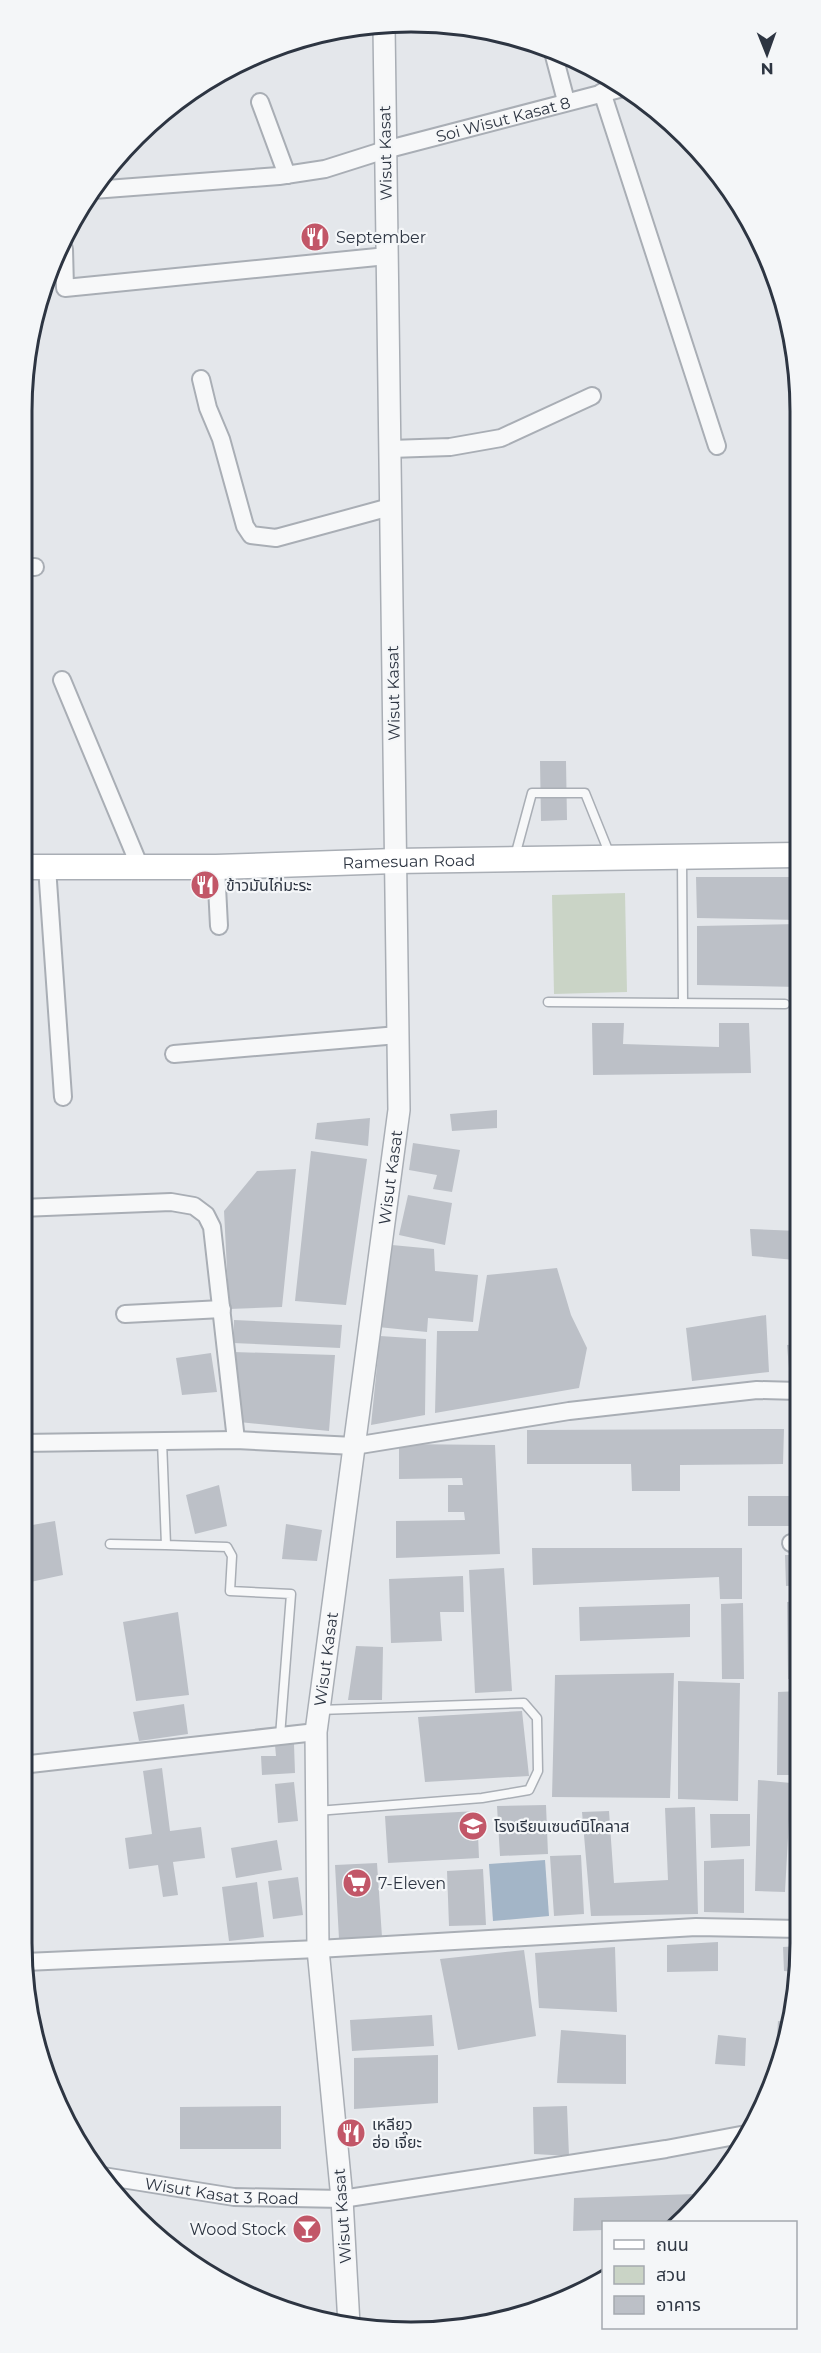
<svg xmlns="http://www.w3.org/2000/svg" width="821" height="2353" viewBox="0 0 821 2353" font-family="Montserrat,'Noto Sans Thai',sans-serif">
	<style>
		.green { fill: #cad4c6 }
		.water { fill: #a3b5c7 }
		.building { fill: #bcc0c7 }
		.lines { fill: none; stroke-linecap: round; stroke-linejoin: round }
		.service-casing { stroke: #a9aeb5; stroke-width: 11 }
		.minor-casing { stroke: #a9aeb5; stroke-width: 20 }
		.tertiary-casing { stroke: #a9aeb5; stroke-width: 24 }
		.secondary-casing { stroke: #a9aeb5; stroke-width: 27 }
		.service { stroke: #f7f8f9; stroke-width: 8 }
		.minor { stroke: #f7f8f9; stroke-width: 16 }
		.tertiary { stroke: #f7f8f9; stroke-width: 21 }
		.secondary { stroke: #fff; stroke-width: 24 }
		.labels { text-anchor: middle; stroke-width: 4.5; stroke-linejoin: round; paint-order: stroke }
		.street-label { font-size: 16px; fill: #2d3542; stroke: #f4f6f8 }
		.poi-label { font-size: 16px; fill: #2d3542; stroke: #f4f6f8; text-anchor: start }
		.rim { fill: none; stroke: #2d3542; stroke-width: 3 }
	</style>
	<rect width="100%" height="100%" fill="#e4e7eb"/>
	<path class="green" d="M625,893L627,992L554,994L552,895Z"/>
	<path class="water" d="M545,1860L549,1916L493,1921L489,1864Z"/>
	<path class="building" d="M540,761H566L567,820L541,821Z
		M696,877H798V920L697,918Z
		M798,924V987L697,985V926Z
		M592,1023H624L623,1044L719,1047V1023H749L751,1073L593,1075Z
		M497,1110V1128L452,1131L450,1114Z
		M370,1118L368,1146L315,1139L317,1123Z
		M413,1143L460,1150L452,1192L433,1189L437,1175L409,1170Z
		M311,1151L367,1159L346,1305L295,1301Z
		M296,1169L282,1307L229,1309L224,1211L257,1171Z
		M408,1195L452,1203L445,1245L399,1235Z
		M750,1229L798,1231L799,1272L795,1260L752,1256Z
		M392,1245L434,1249L435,1271L478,1275L473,1322L428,1318L427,1332L378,1327Z
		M557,1268L571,1315L587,1348L579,1388L435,1413L437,1331H478L487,1275Z
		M766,1315L769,1372L692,1381L686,1328Z
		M234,1320L342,1325L340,1348L233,1343Z
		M380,1336L426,1339L425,1415L371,1425Z
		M799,1344V1380H790L787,1345Z
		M233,1352L335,1355L329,1431L239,1422Z
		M211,1353L217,1392L182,1395L176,1358Z
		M784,1429L783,1464L680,1465V1491H632L631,1464H527V1430Z
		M399,1444L495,1445L500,1554L396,1558V1521L465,1520L464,1512H448V1485H463L462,1478L399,1479Z
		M219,1485L227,1526L195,1534L186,1495Z
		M748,1496H799V1526H748Z
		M55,1521L63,1575L21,1584V1527Z
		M286,1524L322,1530L317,1561L282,1559Z
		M532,1548H742V1599H720L719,1577L533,1585Z
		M785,1555H799V1585L786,1586Z
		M504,1568L512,1691L475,1693L469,1570Z
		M463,1576L464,1612H440L442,1641L391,1643L389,1579Z
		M799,1601V1679H788L787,1602Z
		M743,1603L744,1679H722L721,1604Z
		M690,1604V1637L580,1641L579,1607Z
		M178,1612L189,1695L136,1701L123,1622Z
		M356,1646L383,1647L382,1700H348Z
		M674,1673L670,1798L552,1797L555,1675Z
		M678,1681L740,1683L738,1801L678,1799Z
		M799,1691L800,1775H777L778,1692Z
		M184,1704L188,1734L139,1741L133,1712Z
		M522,1711L529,1776L425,1782L418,1717Z
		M294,1744L295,1773L262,1775L261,1756H276L275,1745Z
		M162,1768L170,1831L201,1827L205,1858L173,1862L178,1895L163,1897L158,1865L129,1869L125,1838L152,1834L143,1771Z
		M758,1780L791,1783L785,1892L755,1891Z
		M294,1782L298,1821L278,1823L275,1784Z
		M797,1787H800V1809H796Z
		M546,1805L548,1854L500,1856L497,1806Z
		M695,1807L698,1914L591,1916L582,1812L609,1811L614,1883L668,1880L665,1808Z
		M477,1811L479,1858L388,1863L385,1816Z
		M710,1814H750V1846L711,1848Z
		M798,1818H800V1888H796Z
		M277,1840L282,1870L236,1878L231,1848Z
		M581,1855L584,1914L554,1916L550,1856Z
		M744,1859V1913L704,1912V1861Z
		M377,1863L382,1937L339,1939L335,1865Z
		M483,1869L486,1925L449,1926L447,1871Z
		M298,1877L303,1915L273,1919L268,1881Z
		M257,1882L264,1937L229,1941L222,1887Z
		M792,1897H800V1920H790Z
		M718,1942V1971L667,1972V1945Z
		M800,1946L796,1972L784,1971L783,1947Z
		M615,1947L617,2012L539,2008L535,1953Z
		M524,1950L536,2036L458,2050L440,1959Z
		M432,2015L434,2046L352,2051L350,2020Z
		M778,2021L790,2022L787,2043L775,2064Z
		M561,2030L626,2035V2084L557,2083Z
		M718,2035L746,2038L745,2066L715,2064Z
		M438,2055V2103L354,2109V2058Z
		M281,2106V2149H180V2107Z
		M567,2106L569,2156L534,2154L533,2107Z
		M696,2194V2197L671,2222H604V2230L573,2231L574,2198Z"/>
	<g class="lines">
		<g class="service-casing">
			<path id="service" d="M515,856L532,793H585L610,855
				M682,860L683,1003
				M548,1002L785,1004
				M110,1544L166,1545L162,1441
				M166,1545L227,1547L232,1556L230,1591L291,1594L280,1736
				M317,1811L482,1798L529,1790L538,1771L537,1718L524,1703L319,1710"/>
		</g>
		<g class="minor-casing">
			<g id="minor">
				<path d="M553,52L566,101"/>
				<path d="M602,92L717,446"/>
				<path d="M260,102L287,175"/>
				<path id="s1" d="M93,190L279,176L325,169L385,150L623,88"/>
				<path d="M64,249L65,288L387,256"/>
				<path d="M201,379L208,408L221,439L245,526L251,535L276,538L390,507"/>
				<path d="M390,449L450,447L501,438L592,396"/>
				<path d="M21,567H35"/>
				<path d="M62,680L140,867"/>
				<path d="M47,867L63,1097"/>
				<path d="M216,867L219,926"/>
				<path d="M174,1054L398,1035"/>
				<path d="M21,1208L171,1202L194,1206L206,1215L212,1227L236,1440"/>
				<path d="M125,1314L222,1309"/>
				<path d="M21,1443L236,1440L354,1446L569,1411L757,1390L799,1391"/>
				<path d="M791,1543L799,1542"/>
				<path d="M21,1765L316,1732"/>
				<path d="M25,1962L318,1949L696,1927L800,1929"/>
				<path id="s2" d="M103,2176L234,2197L342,2199L666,2149L746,2134"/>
			</g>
		</g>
		<g class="tertiary-casing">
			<g id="tertiary">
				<path id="s3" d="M349,2325L342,2199L318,1949L316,1732L399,1110L384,26"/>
			</g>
		</g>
		<g class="secondary-casing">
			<g id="secondary">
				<path id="s4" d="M21,867H216L395,861L798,855"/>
			</g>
		</g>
		<use href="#service" class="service"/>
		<use href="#minor" class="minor"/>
		<use href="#tertiary" class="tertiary"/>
		<use href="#secondary" class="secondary"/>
	</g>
	<defs>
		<g id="restaurant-disc" transform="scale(1.5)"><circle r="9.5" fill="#c25768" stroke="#f4f6f8"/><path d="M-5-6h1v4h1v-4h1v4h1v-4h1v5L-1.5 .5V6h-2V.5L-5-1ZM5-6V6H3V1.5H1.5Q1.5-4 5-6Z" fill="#fff"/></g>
		<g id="school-disc" transform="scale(1.5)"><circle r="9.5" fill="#c25768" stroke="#f4f6f8"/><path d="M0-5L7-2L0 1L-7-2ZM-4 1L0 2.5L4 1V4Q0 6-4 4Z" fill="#fff"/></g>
		<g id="supermarket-disc" transform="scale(1.5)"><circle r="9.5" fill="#c25768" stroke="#f4f6f8"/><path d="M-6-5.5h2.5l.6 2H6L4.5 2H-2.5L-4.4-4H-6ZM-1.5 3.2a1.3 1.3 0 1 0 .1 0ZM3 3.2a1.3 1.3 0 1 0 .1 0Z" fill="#fff"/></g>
		<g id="bar-disc" transform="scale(1.5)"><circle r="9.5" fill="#c25768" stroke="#f4f6f8"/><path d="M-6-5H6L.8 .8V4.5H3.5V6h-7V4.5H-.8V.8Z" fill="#fff"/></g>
	</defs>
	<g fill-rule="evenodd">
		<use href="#restaurant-disc" x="315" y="237"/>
		<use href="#restaurant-disc" x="205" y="885"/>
		<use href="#school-disc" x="473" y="1826"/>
		<use href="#supermarket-disc" x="357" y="1883"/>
		<use href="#restaurant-disc" x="351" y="2133"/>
		<use href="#bar-disc" x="307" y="2229"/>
	</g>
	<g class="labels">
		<g class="street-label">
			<text dy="6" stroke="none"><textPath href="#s1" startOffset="418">Soi Wisut Kasat 8</textPath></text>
			<text transform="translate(385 153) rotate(-91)" y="6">Wisut Kasat</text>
			<text transform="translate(393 693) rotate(-91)" y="6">Wisut Kasat</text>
			<text dy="6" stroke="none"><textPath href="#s4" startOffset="388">Ramesuan Road</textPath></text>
			<text dy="6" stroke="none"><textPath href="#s3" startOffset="1154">Wisut Kasat</textPath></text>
			<text dy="6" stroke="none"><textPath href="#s3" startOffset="668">Wisut Kasat</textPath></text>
			<text dy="6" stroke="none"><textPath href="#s2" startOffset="120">Wisut Kasat 3 Road</textPath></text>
			<text transform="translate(342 2216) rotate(-94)" y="6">Wisut Kasat</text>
		</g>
		<g class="poi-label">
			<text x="336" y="243">September</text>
			<text x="226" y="891">ข้าวมันไก่มะระ</text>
			<text x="494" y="1832">โรงเรียนเซนต์นิโคลาส</text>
			<text x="378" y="1889">7-Eleven</text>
			<text x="372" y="2130">เหลียว<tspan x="372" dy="18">ฮ่อ เจี๊ยะ</tspan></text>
			<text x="286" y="2235" text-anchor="end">Wood Stock</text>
		</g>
	</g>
	<path d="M0 0H821V2353H0ZM411 32H411A379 379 0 0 1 790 411V1943A379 379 0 0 1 411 2322H411A379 379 0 0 1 32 1943V411A379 379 0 0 1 411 32Z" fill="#f4f6f8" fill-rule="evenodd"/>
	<path class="rim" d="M411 32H411A379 379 0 0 1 790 411V1943A379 379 0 0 1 411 2322H411A379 379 0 0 1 32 1943V411A379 379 0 0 1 411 32Z"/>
	<rect x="602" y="2221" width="195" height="108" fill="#f4f6f8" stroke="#a4a9af" stroke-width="1.5"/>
	<rect x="614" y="2240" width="30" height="9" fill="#ffffff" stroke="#a4a9af" stroke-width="1.5"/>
	<text x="656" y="2251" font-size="18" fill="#2d3542">ถนน</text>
	<rect x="614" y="2266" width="30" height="18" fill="#cad4c6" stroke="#a4a9af" stroke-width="1.5"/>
	<text x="656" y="2281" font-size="18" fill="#2d3542">สวน</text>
	<rect x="614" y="2296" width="30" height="18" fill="#bcc0c7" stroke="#a4a9af" stroke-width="1.5"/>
	<text x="656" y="2311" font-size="18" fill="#2d3542">อาคาร</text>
	<g transform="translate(767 54) rotate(179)" stroke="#f4f6f8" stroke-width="4.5" paint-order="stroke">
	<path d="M0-4.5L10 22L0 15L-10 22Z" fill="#2d3542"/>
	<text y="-9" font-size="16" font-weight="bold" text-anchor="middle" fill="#2d3542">N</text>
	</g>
</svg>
